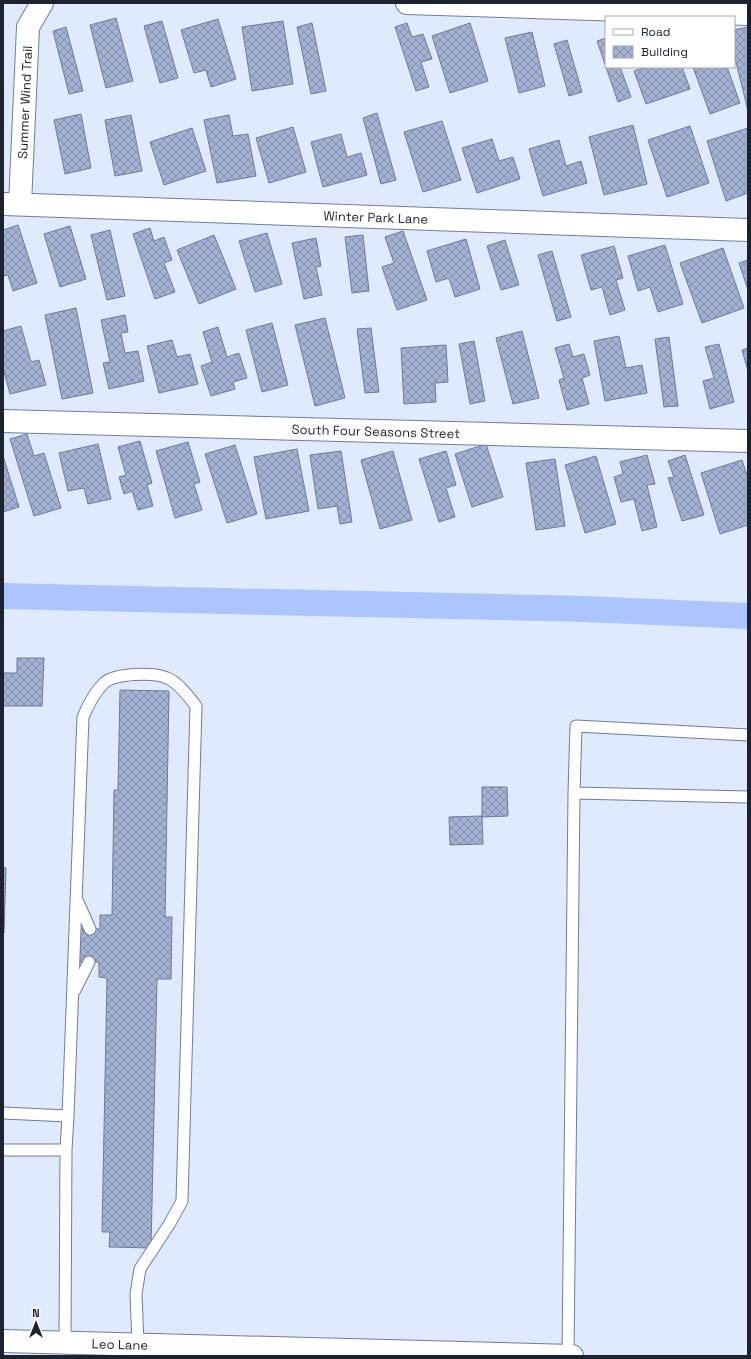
<svg xmlns="http://www.w3.org/2000/svg" width="751" height="1359" viewBox="0 0 751 1359" font-family="'Space Grotesk',sans-serif">
	<style>
		.lines { fill: none; stroke-linecap: round; stroke-linejoin: round }
		.canal { stroke: #acc5fc; stroke-width: 26 }
		.building { fill: url(#building-cross-hatch); stroke: #6d7a99 }
		.lane-casing { stroke: #6f7d9b; stroke-width: 13 }
		.street-casing { stroke: #6f7d9b; stroke-width: 24 }
		.lane { stroke: #fff; stroke-width: 11 }
		.street { stroke: #fff; stroke-width: 22 }
		.labels { text-anchor: middle; stroke-width: 4; stroke-linejoin: round; paint-order: stroke }
		.street-label { font-size: 13px; fill: #1d222f; stroke: #fff }
	</style>
	<defs>
		<pattern id="building-cross-hatch" width="8" height="8" patternUnits="userSpaceOnUse"><rect width="8" height="8" fill="#a3b2d2"/><path d="M0 0l8 8M0 8l8-8" fill="none" stroke="#8490ab"/></pattern>
	</defs>
	<rect width="100%" height="100%" fill="#e0eafe"/>
	<g class="lines">
		<path class="canal" d="M3,596L583,609L748,616"/>
	</g>
	<path class="building" d="M116,18L133,81L106,88L90,25Z
		M218,19L236,79L211,87L206,70L194,73L181,30Z
		M162,21L178,78L160,83L144,26Z
		M283,21L293,84L252,91L242,27Z
		M312,23L326,91L311,94L297,27Z
		M407,23L412,37L423,34L432,59L421,62L429,87L416,91L395,27Z
		M470,23L488,81L450,93L432,36Z
		M66,27L83,91L69,94L53,31Z
		M748,27V111L734,54V30Z
		M532,32L545,86L519,93L505,38Z
		M606,38V67H620L631,97L618,102L597,41Z
		M567,40L582,92L569,96L554,44Z
		M646,67H682L690,89L646,104L634,71Z
		M693,67H727L740,103L710,114Z
		M377,113L396,180L381,184L363,118Z
		M81,114L91,168L65,174L54,120Z
		M131,115L142,171L115,176L105,120Z
		M229,115L233,136L248,134L256,176L217,183L204,120Z
		M442,121L461,180L423,192L404,132Z
		M633,125L647,184L604,195L589,137Z
		M690,126L709,183L667,197L648,140Z
		M293,127L306,172L269,183L256,138Z
		M192,128L206,171L164,185L150,142Z
		M748,128V193L726,201L707,141Z
		M341,134L347,157L361,153L367,175L323,187L311,142Z
		M492,139L499,161L513,157L520,179L477,193L462,148Z
		M559,140L566,166L581,161L587,183L543,196L529,149Z
		M18,225L37,283L13,291L8,275L3,276V230Z
		M70,226L86,279L60,287L44,234Z
		M150,228L154,241L164,237L172,260L164,263L175,292L155,299L133,234Z
		M110,230L125,296L107,300L91,235Z
		M403,231L427,300L397,310L382,267L394,263L385,237Z
		M267,233L282,284L255,292L239,241Z
		M214,235L236,289L199,304L177,250Z
		M363,235L369,291L352,293L345,237Z
		M316,238L321,266L316,267L322,295L304,299L292,243Z
		M466,239L480,289L455,297L449,278L436,282L427,251Z
		M505,240L519,285L501,290L487,246Z
		M665,245L683,304L658,312L650,287L638,291L628,256Z
		M614,246L623,278L616,280L625,310L610,315L602,287L591,290L581,255Z
		M723,248L744,308L702,323L680,263Z
		M552,251L571,317L557,321L538,255Z
		M748,260V290L739,263Z
		M76,308L93,393L62,399L45,315Z
		M125,315L128,332L121,333L125,353L138,351L144,381L109,389L103,363L110,362L101,320Z
		M325,318L345,398L315,406L295,325Z
		M272,323L288,385L262,392L246,330Z
		M21,326L31,362L39,360L46,385L10,394L3,368V331Z
		M218,327L227,357L239,353L247,378L233,382L235,389L211,396L201,366L212,362L203,332Z
		M371,328L379,392L365,393L357,329Z
		M522,331L539,398L513,404L496,338Z
		M619,336L626,368L642,365L647,393L605,401L594,341Z
		M669,337L678,406L664,407L655,339Z
		M172,340L177,357L190,354L198,384L159,393L147,346Z
		M474,341L485,401L470,404L459,344Z
		M569,344L573,357L584,354L590,375L582,378L589,404L567,410L559,380L564,378L555,348Z
		M719,344L734,402L710,409L703,381L714,378L705,347Z
		M446,345L448,382L435,383L436,402L404,404L401,348Z
		M748,348V371L742,350Z
		M27,434L34,456L44,453L61,508L34,516L10,439Z
		M140,441L152,483L147,485L153,506L138,510L132,491L124,494L119,477L126,475L118,447Z
		M188,442L200,482L194,484L202,510L175,518L156,451Z
		M98,444L111,499L88,504L84,488L68,491L59,453Z
		M486,444L503,497L472,507L455,454Z
		M235,445L257,514L227,523L205,454Z
		M297,449L309,511L266,519L254,457Z
		M341,451L352,522L340,524L337,506L318,509L310,455Z
		M393,451L412,520L380,529L361,460Z
		M446,451L456,485L446,488L455,517L439,522L419,459Z
		M647,455L655,484L647,485L657,527L642,531L634,499L621,502L614,477L623,474L620,462Z
		M685,455L704,515L682,521L668,478L674,477L668,461Z
		M3,456L19,507L3,512Z
		M596,456L616,524L585,533L565,465Z
		M555,459L565,526L536,530L526,463Z
		M742,460L748,478V525L720,534L701,473Z
		M17,658H44L42,706H3V673H17Z
		M120,690L169,691L165,917H172L171,979H157L151,1248L109,1247L110,1232H102L107,978L99,977V962H77L78,929H100V915H112L114,790H118Z
		M482,787H507L508,816L482,817Z
		M482,816L483,844L450,845L449,817Z
		M3,867L6,868L4,933H3Z"/>
	<g class="lines">
		<g class="lane-casing">
			<path id="lane" d="M574,793L576,726L748,735
				M77,900L90,929
				M75,990L89,962
				M3,1113L68,1116L66,1150L65,1343
				M68,1116L83,717C88,705 94,693 104,683C115,673 154,672 167,678C178,682 189,697 196,706L182,1201L170,1223L140,1269L136,1294L138,1344
				M3,1150H66
				M568,1356L574,793L748,797"/>
		</g>
		<g class="street-casing">
			<g id="street">
				<path d="M407,3L748,14"/>
				<path id="s1" d="M3,204L748,230"/>
				<path id="s2" d="M20,204L28,27L42,3"/>
				<path id="s3" d="M3,421L748,441"/>
				<path id="s4" d="M3,1341L572,1356"/>
			</g>
		</g>
		<use href="#lane" class="lane"/>
		<use href="#street" class="street"/>
	</g>
	<g class="labels">
		<g class="street-label">
			<text dy="5" stroke="none"><textPath href="#s2" startOffset="102">Summer Wind Trail</textPath></text>
			<text dy="5" stroke="none"><textPath href="#s1" startOffset="373">Winter Park Lane</textPath></text>
			<text dy="5" stroke="none"><textPath href="#s3" startOffset="373">South Four Seasons Street</textPath></text>
			<text dy="5" stroke="none"><textPath href="#s4" startOffset="117">Leo Lane</textPath></text>
		</g>
	</g>
	<rect width="751" height="1359" fill="none" stroke="#1d222f" stroke-width="8"/>
	<rect x="605" y="16" width="130" height="52" fill="#ffffff" stroke="#a5a7ac"/>
	<rect x="613" y="29" width="20" height="6" fill="#ffffff" stroke="#a5a7ac"/>
	<text x="641" y="36" font-size="12" fill="#1d222f">Road</text>
	<rect x="613" y="46" width="20" height="12" fill="url(#building-cross-hatch)" stroke="#a5a7ac"/>
	<text x="641" y="56" font-size="12" fill="#1d222f">Building</text>
	<g transform="translate(36 1323)" stroke="#ffffff" stroke-width="3" paint-order="stroke">
	<path d="M0-3L7 15L0 10L-7 15Z" fill="#1d222f"/>
	<text y="-6" font-size="11" font-weight="bold" text-anchor="middle" fill="#1d222f">N</text>
	</g>
</svg>
